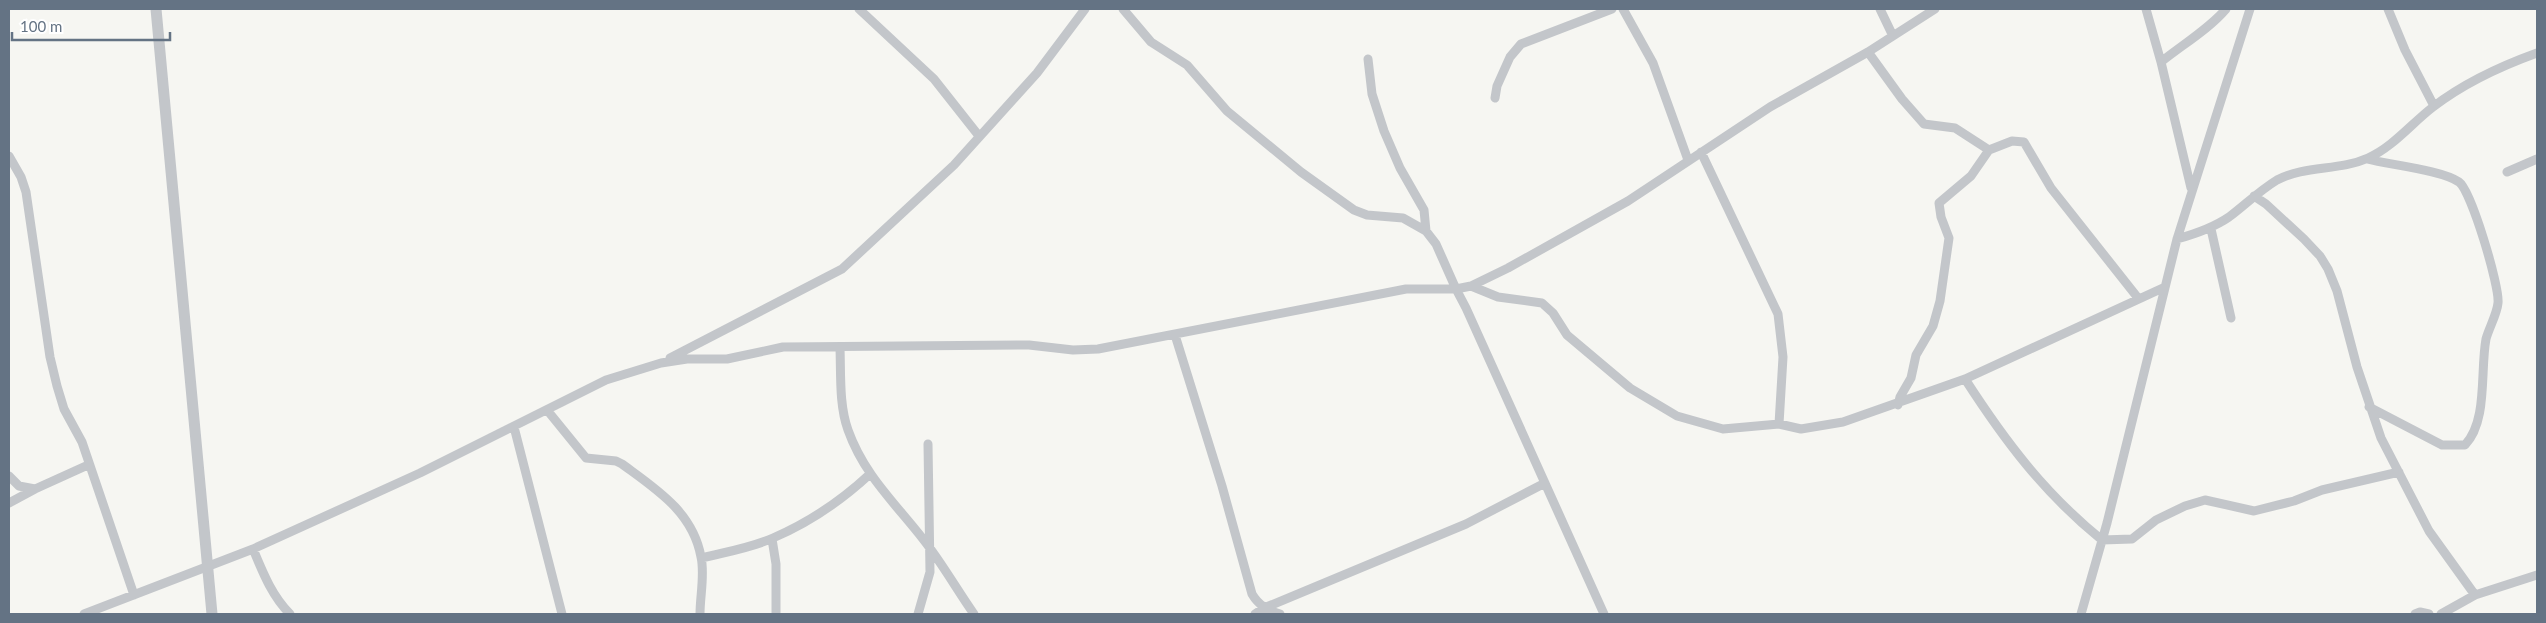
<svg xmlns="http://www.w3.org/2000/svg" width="2546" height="623" viewBox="0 0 2546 623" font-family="Lato,sans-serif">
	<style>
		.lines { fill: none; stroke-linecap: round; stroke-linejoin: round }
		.minor { stroke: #c3c6ca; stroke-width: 9 }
		.tertiary { stroke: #c3c6ca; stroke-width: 11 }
	</style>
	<rect width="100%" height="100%" fill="#f6f6f2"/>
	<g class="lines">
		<path class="minor" d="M859,9L934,79L979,136
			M1123,9L1151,42L1187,65L1227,111L1301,172L1354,210L1367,215L1403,218L1426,231L1436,244L1456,289L1471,286L1508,268L1628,201L1770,107L1868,52L1935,9
			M1623,9L1653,63L1688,160
			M1880,9L1892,34
			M2146,9L2161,62L2191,188
			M2388,9L2405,50L2434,106
			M1868,52L1902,99L1924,124L1955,128L1989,150L2012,141L2024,142L2051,188L2138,298
			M1368,59L1372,94L1384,131L1400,168L1424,210L1426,231
			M2161,62C2182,45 2209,29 2226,9
			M1495,98L1497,86L1510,57L1521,44L1612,9
			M1701,152L1778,314L1783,357L1779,424
			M9,156L21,177L26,192L50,357L57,386L64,409L82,442L134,595
			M2367,159C2390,165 2442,170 2459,182C2471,190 2500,287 2498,303C2497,314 2489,328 2486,339C2480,371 2488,421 2465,445H2442L2369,407
			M2507,172L2537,159
			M2254,196L2266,204L2304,239L2320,256L2328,269L2337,291L2357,367L2381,438L2429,531L2475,595
			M2211,229L2231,318
			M2177,239C2195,234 2213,228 2229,217C2245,205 2259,191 2277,180C2305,165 2339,171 2368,158C2393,147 2412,123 2433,107C2464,83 2501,66 2537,53
			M1471,286L1498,297L1542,303L1553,313L1567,335L1630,388L1677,416L1723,429L1779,424L1801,429L1843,422L1965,379L2165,287
			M1175,335L1222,486L1252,594C1259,606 1268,610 1280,614
			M840,348C841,375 839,405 848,430C864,475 895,503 923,539C942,563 957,590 974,614
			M670,358L842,269L954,165L1037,73L1085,9
			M1965,379C2005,441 2044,493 2102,540L2132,539L2156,520L2185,506L2205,500L2254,511L2294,501L2322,490L2399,472
			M1898,405L1900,397L1911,378L1916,355L1933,326L1940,301L1949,238L1941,217L1939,203L1971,176L1989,150
			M547,410L586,458L616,461L622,464C656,489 693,512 701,557C705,574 700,596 700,614
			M514,427L562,614
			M9,476L19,486L35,489
			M9,503L35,489L88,465
			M772,539L776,564V614
			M253,549C263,573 272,596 290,614
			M702,558C725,552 751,548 773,538C808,523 842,500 870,474
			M84,614L253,549L420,473L606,380L661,363L687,359H727L783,347L1029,345L1073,350L1098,349L1406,289H1456L1466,308L1604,614
			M918,614L930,572L928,444
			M1255,614L1264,608L1466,524L1545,483
			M2081,614L2107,523L2177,239L2250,9
			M2415,614L2420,612L2429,614
			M2441,614L2475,595L2537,575"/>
		<path class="tertiary" d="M156,9L212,614"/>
	</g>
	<rect width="2546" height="623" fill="none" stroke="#647384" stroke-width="20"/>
	<path d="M12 32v8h158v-8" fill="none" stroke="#647384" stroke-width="2.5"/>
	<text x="20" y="32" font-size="15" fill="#647384" stroke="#ffffff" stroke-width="4" paint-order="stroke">100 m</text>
</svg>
